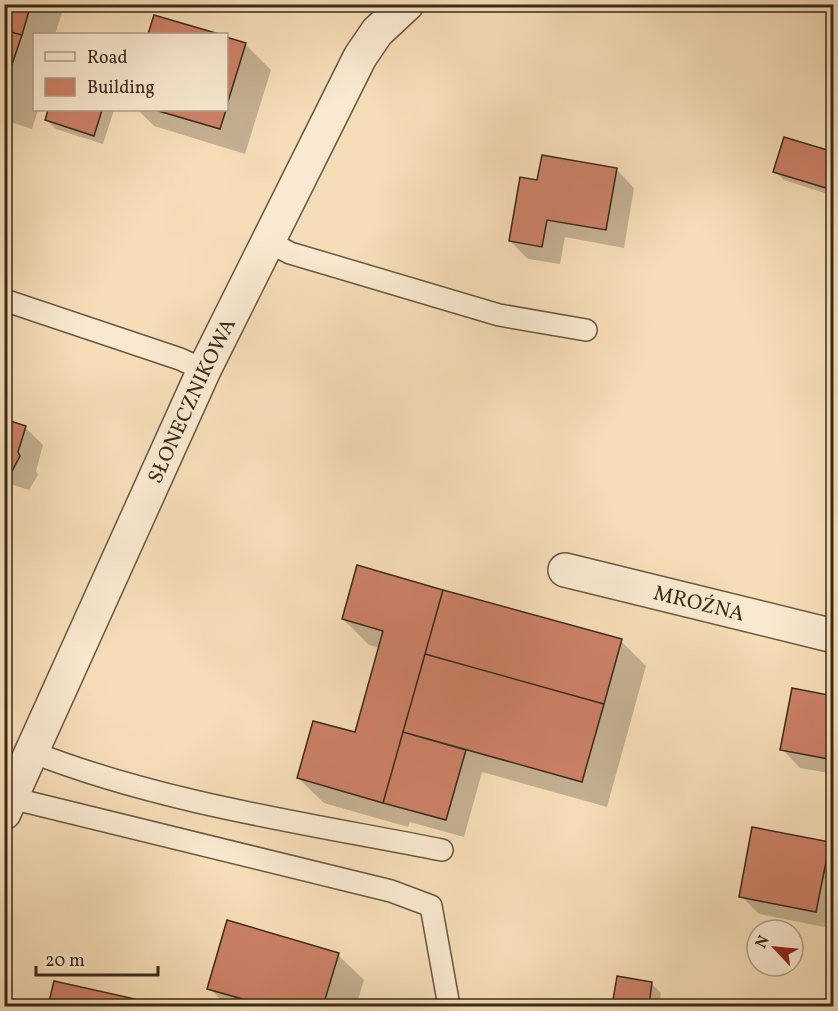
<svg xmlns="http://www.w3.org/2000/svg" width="838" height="1011" viewBox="0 0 838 1011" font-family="Vollkorn,serif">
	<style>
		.shadow { fill: #0003 }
		.building { fill: #cc8167; stroke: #382b1b; stroke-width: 1.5 }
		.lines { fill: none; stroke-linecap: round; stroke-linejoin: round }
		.service-casing { stroke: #685842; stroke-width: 24 }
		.minor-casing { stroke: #685842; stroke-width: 36 }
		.service { stroke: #f9e9d0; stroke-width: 21 }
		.minor { stroke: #f9e9d0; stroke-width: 33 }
		.labels { text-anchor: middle; stroke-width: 4.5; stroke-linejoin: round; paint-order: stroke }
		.street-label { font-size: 21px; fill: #382b1b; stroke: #f9e9d0 }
	</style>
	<rect width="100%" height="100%" fill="#f6ddb7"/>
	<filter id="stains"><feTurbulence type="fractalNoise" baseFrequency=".00333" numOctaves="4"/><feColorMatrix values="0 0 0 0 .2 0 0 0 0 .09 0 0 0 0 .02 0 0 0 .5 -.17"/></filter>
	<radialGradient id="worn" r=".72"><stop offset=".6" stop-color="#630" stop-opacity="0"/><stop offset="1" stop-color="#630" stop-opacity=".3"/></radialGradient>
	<path class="shadow" d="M4,4H65L55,34H34V110H38L32,129L4,120Z
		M155,17L214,34H150Z
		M226,38L245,44L271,70L245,154L154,126L138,110H226Z
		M50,110H114L103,144L56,129L47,120Z
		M834,154V196L784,180L775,171Z
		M616,169L634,188L624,248L565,237L560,264L528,259L510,241Z
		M4,421L25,427L43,445L36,471L38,475L29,490L7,483L4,489Z
		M358,567L621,641L646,666L607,807L482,772L464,837L410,822L408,827L324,803L298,778L356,734L380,648L369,645L343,619Z
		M834,697V774L800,768L782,749Z
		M829,843L834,848V929L759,914L741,896Z
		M338,955L364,980L356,1006H227L209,988Z
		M618,978L652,984L661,993L659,1006H613Z
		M55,983L134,1000L141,1006H49Z"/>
	<path class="building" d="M4,4H31L22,35L4,30Z
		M154,15L219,34H148Z
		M4,30L22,35L4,88Z
		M226,37L246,43L226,108Z
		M48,110H102L94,136L45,120Z
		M155,110H226L220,129Z
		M784,137L834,152V164L826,188L773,172Z
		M542,155L617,168L606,230L547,220L542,247L509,241L520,177L537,180Z
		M4,419L26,426L18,452L20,456L11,473L4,471Z
		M357,565L443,590L383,803L297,778L313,721L355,732L383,631L342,619Z
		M443,590L622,639L604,704L425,654Z
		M425,654L604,704L582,782L403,732Z
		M792,688L834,696V760L780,750Z
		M403,732L466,750L446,820L383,803Z
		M752,827L830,842L816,912L739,897Z
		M227,920L339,953L323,1006H267L207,989Z
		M617,976L652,982L649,1006H612Z
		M54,981L135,999L133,1006H48Z"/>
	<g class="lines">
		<g class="service-casing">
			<path id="service" d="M267,241L290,253L499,315L586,330
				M4,300L180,359L204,370
				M32,752C162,803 305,823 442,850
				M11,798L391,891L431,906L449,1006"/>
		</g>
		<g class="minor-casing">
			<g id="minor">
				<path id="s1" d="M565,570L834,636"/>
				<path id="s2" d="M4,813L204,370L360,57L377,32L407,4"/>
			</g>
		</g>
		<use href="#service" class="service"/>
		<use href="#minor" class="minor"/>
	</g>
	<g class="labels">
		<g class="street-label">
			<text dy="7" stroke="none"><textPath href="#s2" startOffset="453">SŁONECZNIKOWA</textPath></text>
			<text dy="7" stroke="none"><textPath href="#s1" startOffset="138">MROŹNA</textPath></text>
		</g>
	</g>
	<rect width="838" height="1011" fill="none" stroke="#f6ddb7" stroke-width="24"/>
	<rect x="6" y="6" width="826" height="999" fill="none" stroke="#382b1b" stroke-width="3"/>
	<rect x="12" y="12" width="814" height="987" fill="none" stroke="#382b1b" stroke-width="1.5"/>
	<rect x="33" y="33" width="195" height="78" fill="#f9e9d0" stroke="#ac9d88" stroke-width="1.5"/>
	<rect x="45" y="52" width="30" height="9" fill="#f9e9d0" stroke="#ac9d88" stroke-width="1.5"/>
	<text x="87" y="63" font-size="18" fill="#382b1b">Road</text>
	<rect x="45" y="78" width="30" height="18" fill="#cc8167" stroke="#ac9d88" stroke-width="1.5"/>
	<text x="87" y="93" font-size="18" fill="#382b1b">Building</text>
	<g transform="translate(775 948) rotate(296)"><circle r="28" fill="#f9e9d0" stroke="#ac9d88" stroke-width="1.5"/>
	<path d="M0-4.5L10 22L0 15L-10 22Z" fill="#8f2418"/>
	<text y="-9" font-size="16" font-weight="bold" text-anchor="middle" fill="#382b1b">N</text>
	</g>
	<path d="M36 966v9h122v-9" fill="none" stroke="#382b1b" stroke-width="3"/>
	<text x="45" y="966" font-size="18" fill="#382b1b" stroke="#f9e9d0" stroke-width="4.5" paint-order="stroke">20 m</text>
	<rect width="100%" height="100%" filter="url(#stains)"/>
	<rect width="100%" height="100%" fill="url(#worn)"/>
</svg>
